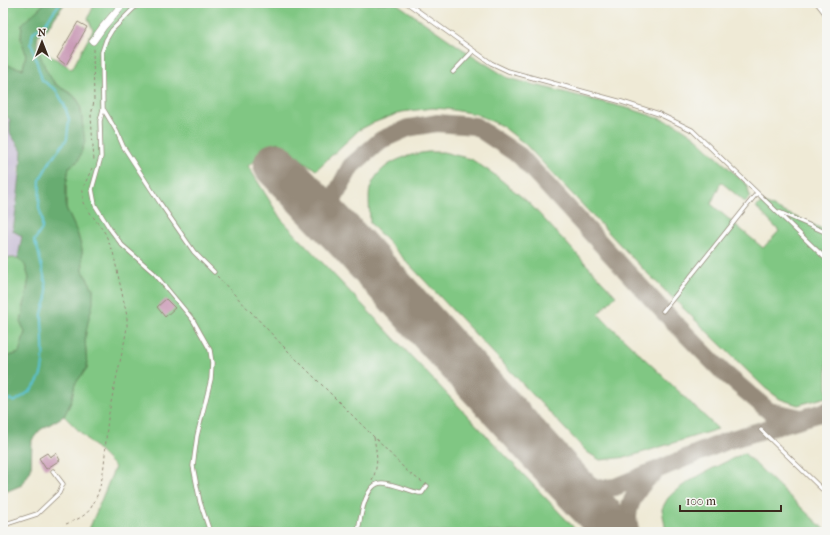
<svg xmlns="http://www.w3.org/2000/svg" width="830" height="535" viewBox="0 0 830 535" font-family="'IM FELL French Canon',serif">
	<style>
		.industrial { fill: #c9bfd7 }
		.green { fill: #80c783; stroke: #5e7850 }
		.forest { fill: #68ac71; stroke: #526b48 }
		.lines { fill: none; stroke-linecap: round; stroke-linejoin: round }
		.stream { stroke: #5ac3d6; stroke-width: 2 }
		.taxiway { stroke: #958a7a; stroke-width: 18 }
		.runway { stroke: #958a7a; stroke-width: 45 }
		.building { fill: #ca9bb7 }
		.service-casing { stroke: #958a7a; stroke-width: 5 }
		.minor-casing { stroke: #958a7a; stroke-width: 8 }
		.path { stroke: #958a7a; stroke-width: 1; stroke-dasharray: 3 3; stroke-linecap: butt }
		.service { stroke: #fff; stroke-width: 3.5 }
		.minor { stroke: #fff; stroke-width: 7 }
	</style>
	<rect width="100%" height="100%" fill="#f6f6f2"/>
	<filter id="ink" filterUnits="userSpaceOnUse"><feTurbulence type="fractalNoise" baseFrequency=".025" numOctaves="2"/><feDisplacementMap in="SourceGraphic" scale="8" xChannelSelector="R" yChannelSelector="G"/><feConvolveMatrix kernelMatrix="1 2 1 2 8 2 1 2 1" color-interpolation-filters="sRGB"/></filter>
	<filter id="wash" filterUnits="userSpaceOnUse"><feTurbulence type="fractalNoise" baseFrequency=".012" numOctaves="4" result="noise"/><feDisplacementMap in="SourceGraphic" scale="16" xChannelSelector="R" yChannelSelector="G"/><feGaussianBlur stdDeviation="0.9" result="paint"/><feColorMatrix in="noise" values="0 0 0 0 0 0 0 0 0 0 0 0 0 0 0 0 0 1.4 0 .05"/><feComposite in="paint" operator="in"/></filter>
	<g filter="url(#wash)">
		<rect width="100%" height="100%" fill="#efead6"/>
		<path class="industrial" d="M3,112L10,120V133L22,151L19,170V187L22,236L18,258H3Z"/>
		<path class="green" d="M3,3H45L22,24L21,39L26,54L23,69L7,66L3,33Z
			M95,3H396L461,48L508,78L634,110L676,124L695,137L747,185L750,197L745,202L721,182L711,204L763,248L779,231L756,207L762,202L827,231V397L798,405L780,399L765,388L643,269L525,144L502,126L476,114L447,109L432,108L402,112L373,123L359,130L316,170L277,142L248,166L281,219L578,532H88L115,467L64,416L71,402L75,384L87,368L85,338L93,289L83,271L82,249L77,232L66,208V186L69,167L78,161C79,143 85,122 80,105C77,93 62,91 55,83C46,74 41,59 37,47L72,69L93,30L88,18Z
			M428,152H443L471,159L495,175L529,203L616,296L598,314L718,429L628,457L600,460L587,452L370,223C370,215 368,195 370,189C378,163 405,155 428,152Z
			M3,258H18L25,265L29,278L21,323L25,332L19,353L3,358Z
			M744,453L827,532H666L662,509C664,505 666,501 668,498C683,481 724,463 744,453Z"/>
		<path class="forest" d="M45,3H65L46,30L38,36L37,47L46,70L55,84L73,95L80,104L85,142L78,161L69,167L66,186V208L77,232L82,249L83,271L93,289V303L88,322L85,338L87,368L75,384L71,402L64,416L40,430L32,440L31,470L22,485L3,493V358L19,353L25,332L21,323L29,278L25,265L18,258L22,236L13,231C17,205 20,178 22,151L10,133V120L3,112V33L7,65L23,69L26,54L21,39L22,24Z"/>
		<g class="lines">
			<path class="stream" d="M3,404L10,399L14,402C26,394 36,389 41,374C46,359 42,334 42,318C41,311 46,304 47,297C47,286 44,275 41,264C39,255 39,249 34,241L42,229V217L39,208L40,179L49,163L67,139L69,119L64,104L56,90L42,80L31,43L33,32L43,26L60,3"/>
			<path class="taxiway" d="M352,244L337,218L333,200L351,166L381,140L408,128L437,123L475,126L520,156L663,311L722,371L769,411L801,418
				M562,475L582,486L594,489L615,487L729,440L827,411
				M630,532C630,527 628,521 628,516C629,501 641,483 653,474"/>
			<path class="runway" d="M276,165L352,244L562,475L616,532"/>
		</g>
		<g id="blocks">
			<path class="building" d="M78,22L87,27L66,65L57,58Z
				M166,299L175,308L165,317L157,307Z
				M47,453L50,457L56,453L60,460L46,469L39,458Z"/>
		</g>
	</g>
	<g filter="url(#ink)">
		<use href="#blocks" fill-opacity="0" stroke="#958a7a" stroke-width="1"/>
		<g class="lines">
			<g class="service-casing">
				<path id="service" d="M139,3L112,30L106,40L102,52L103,109L100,121L101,157L92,189L95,205L110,229L122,245L154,273L193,320L210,350L212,363L211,379L197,436L193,466L200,502L210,532
					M407,3L491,63L508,71L622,102L659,114L692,130L827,260
					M817,3L827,16
					M453,72L473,51
					M104,110L117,132L123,146L160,203L194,252L214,272
					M779,212L827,233
					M663,311L757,193
					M761,430L827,494
					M3,525L37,514L59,493L63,484L53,471
					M358,532C360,520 365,481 383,483C394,484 407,490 419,493H422L427,486"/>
			</g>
			<g class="minor-casing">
				<path id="minor" d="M93,41L103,27L121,6L123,3"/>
			</g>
			<path class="path" d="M93,49L94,101L91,116L94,161
				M217,276L285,348L374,437
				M372,481C379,464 377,456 374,437L409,473L424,483
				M66,524C76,520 87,516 92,506C107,480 104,448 108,419C113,388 122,358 127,327V316L113,252L105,233L83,203V188L92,168"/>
			<use href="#service" class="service"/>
			<use href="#minor" class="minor"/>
		</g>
	</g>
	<rect width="830" height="535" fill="none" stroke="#f6f6f2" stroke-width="16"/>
	<g transform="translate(42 42)" stroke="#f6f6f2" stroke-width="3" paint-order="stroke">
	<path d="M0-3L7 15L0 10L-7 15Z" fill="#3b2a1e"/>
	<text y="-6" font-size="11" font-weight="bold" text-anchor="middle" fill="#3b2a1e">N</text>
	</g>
	<path d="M680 505v6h101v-6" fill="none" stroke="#3b2a1e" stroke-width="2"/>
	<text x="686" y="505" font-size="12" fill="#3b2a1e" stroke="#f6f6f2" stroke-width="3" paint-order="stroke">100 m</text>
</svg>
